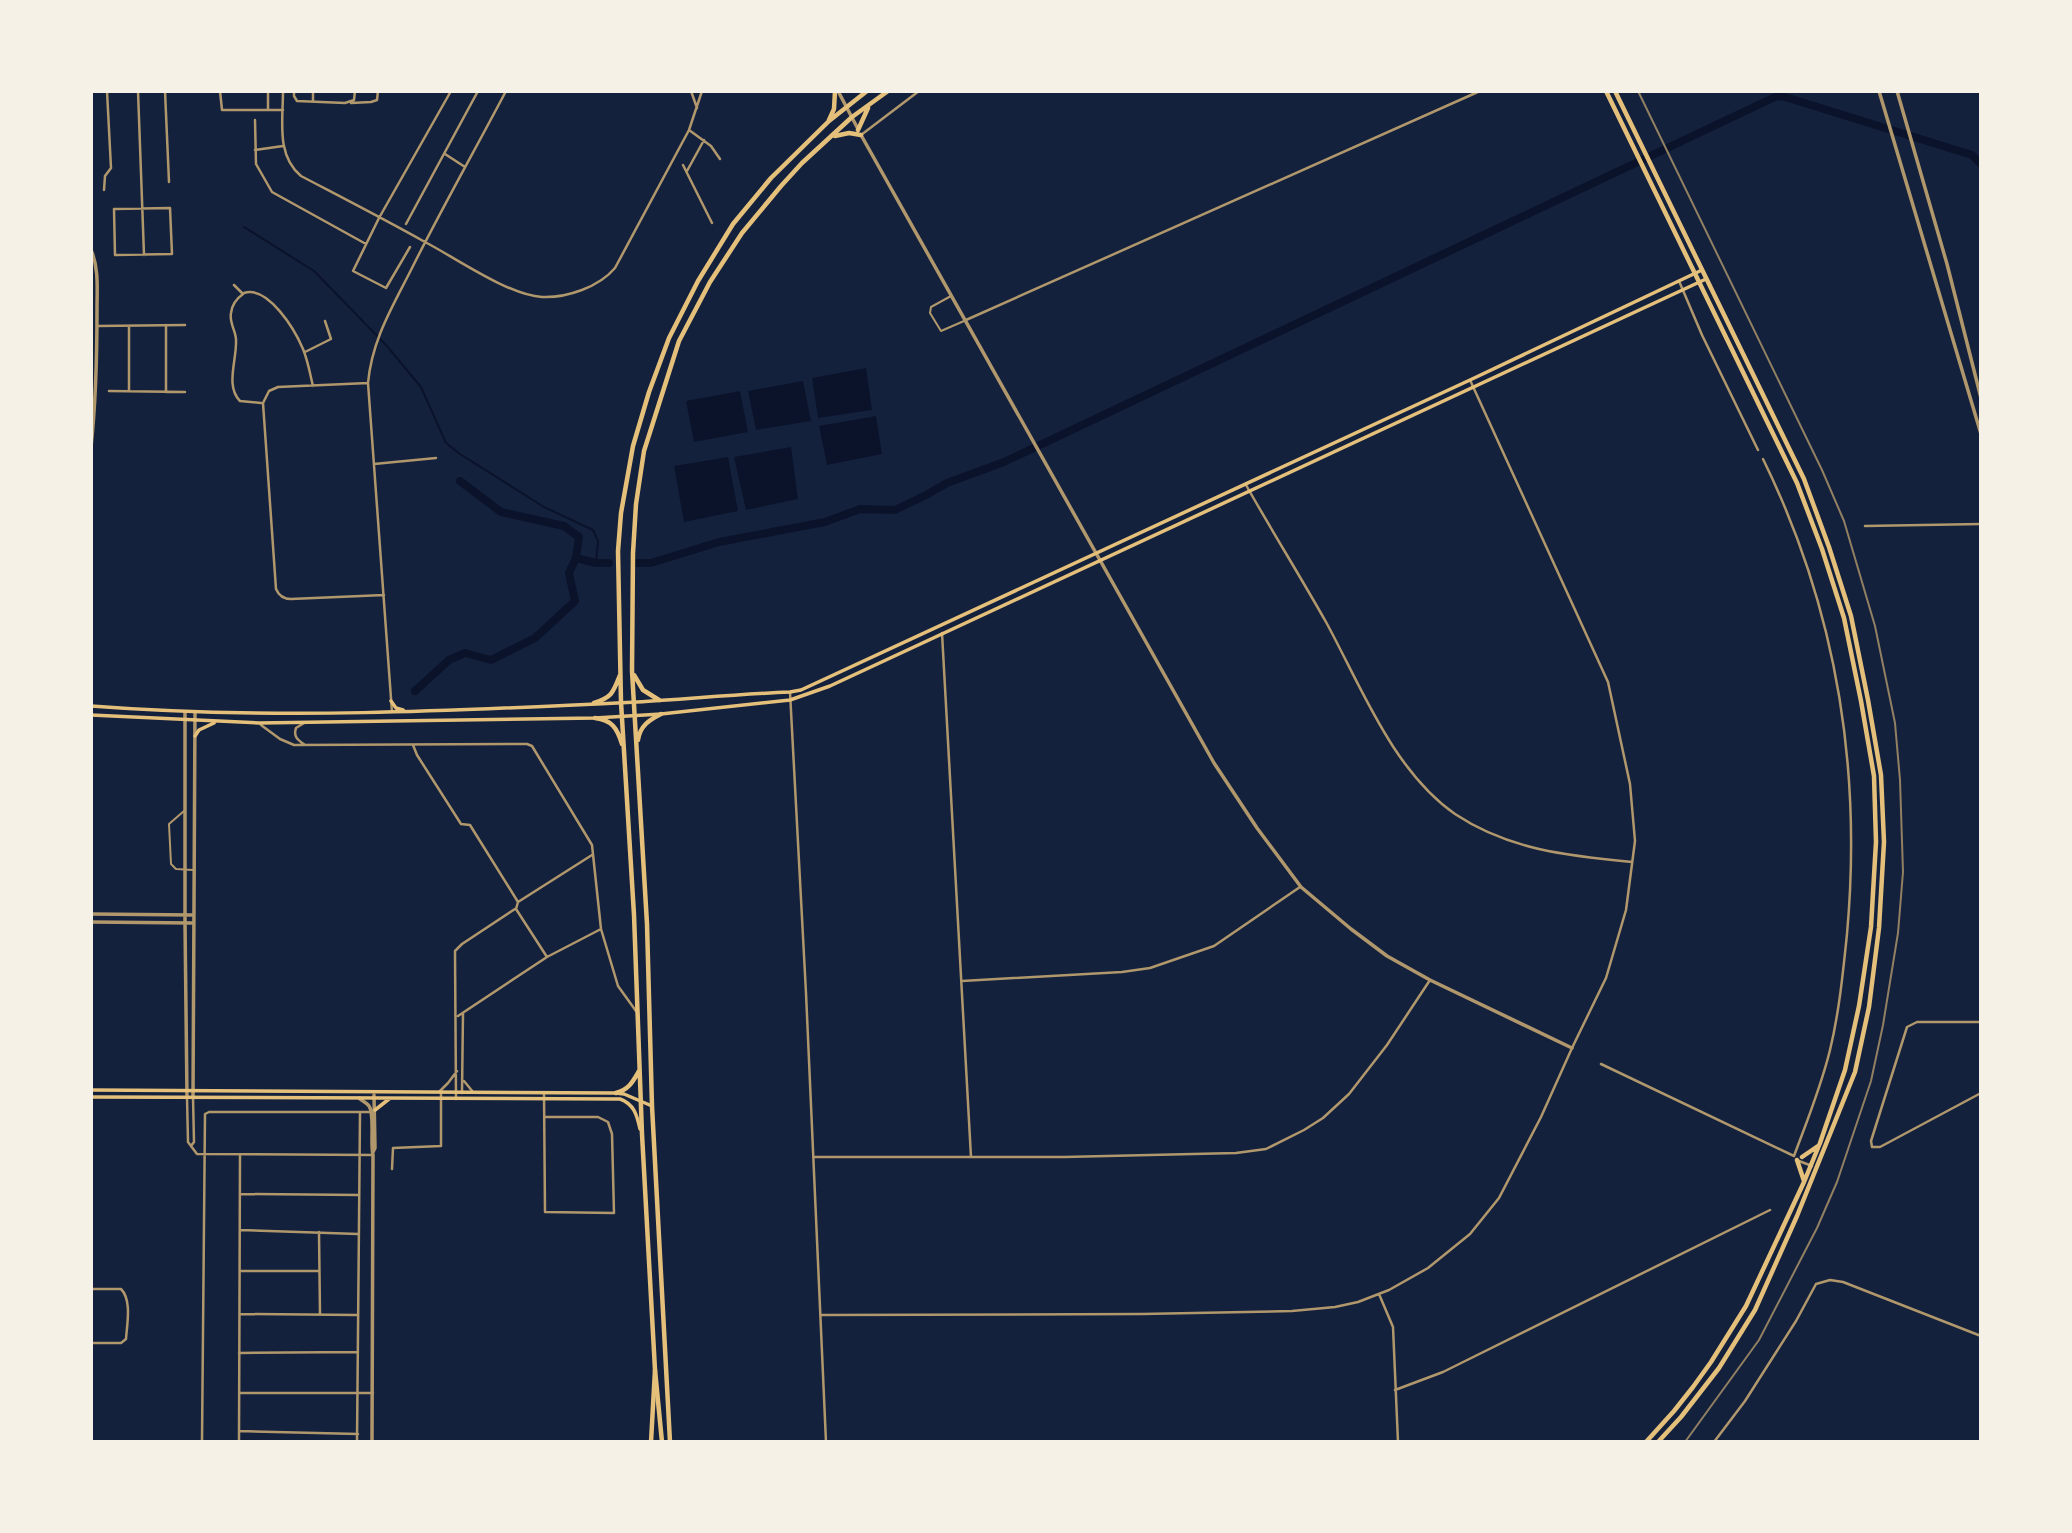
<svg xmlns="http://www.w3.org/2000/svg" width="2072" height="1533" viewBox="0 0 2072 1533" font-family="'Zilla Slab',serif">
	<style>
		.water { fill: #0b132b }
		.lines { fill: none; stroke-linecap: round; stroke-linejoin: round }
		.stream { stroke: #0b132b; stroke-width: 2 }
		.river { stroke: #0b132b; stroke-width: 8 }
		.service { stroke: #b1986c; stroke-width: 2 }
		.minor { stroke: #b1986c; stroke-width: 2.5 }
		.tertiary { stroke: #b1986c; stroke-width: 3.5 }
		.secondary { stroke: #e5c07b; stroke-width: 3.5 }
		.primary { stroke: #e5c07b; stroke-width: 4.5 }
		.trunk { stroke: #e5c07b; stroke-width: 4.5 }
		.rail { stroke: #918062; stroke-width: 2 }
	</style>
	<rect width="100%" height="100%" fill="#14213d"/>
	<path class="water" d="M866,368L872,410L818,418L812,378Z
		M803,381L811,421L756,430L748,391Z
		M740,391L748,432L694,442L686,401Z
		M876,416L882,454L827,465L819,426Z
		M791,447L798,499L746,510L734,457Z
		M728,457L738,511L684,522L674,466Z"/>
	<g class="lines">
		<path class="stream" d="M244,227L314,271L386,345L421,387L446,443L460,454L544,507L593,530L598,541L596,563"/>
		<path class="river" d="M460,481L501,512L564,526L579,537L576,558
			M637,563H651L719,542L825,522L860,509L895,510L926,495L947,483L1004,462L1775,97L1782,96L1972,155L1981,164
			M415,691L449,660L465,653L491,660L535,638L575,601L569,573L576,558L596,563H609"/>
		<path class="service" d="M951,296L931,307L930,313L941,331L964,321
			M184,811L169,824L171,864L176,869L193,870"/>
		<path class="minor" d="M138,91L144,255
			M165,91L169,182
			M220,91L222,110H283
			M283,91C283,121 276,155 301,176C343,198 384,219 425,242C456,258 508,295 542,297C567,298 599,287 615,268L689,130L702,91
			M294,91V96L297,101L345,103L354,100L355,91
			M313,91V101
			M691,91L697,108
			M351,103L371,102L377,100L378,91
			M268,109V91
			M255,120L256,164L272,192L366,244
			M689,130L711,146L720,159
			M861,135L919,91
			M255,150L283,146
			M445,154L465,167
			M683,165L712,223
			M687,171L704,140
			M104,190L105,176L111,168L107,91
			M170,208L172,254L115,255L114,209Z
			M406,224L478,91
			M410,247L386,288L353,271L379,218L451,91
			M1679,281L1702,335L1758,450
			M234,285L243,294
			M244,293C268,285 295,330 303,349C308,361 310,374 313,386
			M243,294C236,299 232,304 231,313C229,323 236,331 236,340C237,360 225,386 240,401L261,403
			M966,320L1480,91
			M166,325V392
			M97,326L185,325
			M129,326V391
			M305,352L331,339L325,321
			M368,383L278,387L269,391L263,403L276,589C279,596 284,599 291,599L384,595
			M109,391L185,392
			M1763,459C1837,610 1862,768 1847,934C1843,973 1839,1013 1830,1050C1821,1087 1807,1121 1794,1156
			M374,464L436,458
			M1246,485C1272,531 1300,576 1326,622C1361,686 1393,771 1455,814C1509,850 1569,856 1632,862
			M1865,526L1981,524
			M942,633L971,1157
			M790,692L806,993L826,1442
			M392,712L368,383C372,339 393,306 412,268C442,208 475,150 506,91
			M304,723L296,728C293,737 298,740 305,745
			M261,725L280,739L294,745L527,744L532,746L592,845L601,929L618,986L636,1011
			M413,745L417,755L461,824L470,825L518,902L516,909L547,957
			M518,902L592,855
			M962,981L1122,972L1150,968L1214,946L1300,887
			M458,1016L547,957L601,929
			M1981,1022H1917L1907,1027L1871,1141L1872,1147H1880L1981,1093
			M1601,1064L1794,1156
			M464,1081L473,1092
			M439,1092L448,1083L457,1071
			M462,1093L463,1013
			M187,1097L188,1142L197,1154L373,1155
			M456,1099L455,951L462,944L515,909
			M544,1117H598L608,1122L612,1134L614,1213L545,1212L544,1093
			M191,1146L194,1142L193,1097
			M813,1157H1064L1236,1153L1266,1149L1304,1130L1323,1118L1349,1094L1387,1045L1430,980
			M1799,1161L1812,1166
			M392,1169L393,1148L441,1146V1092
			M240,1194L359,1195
			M240,1230L358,1234
			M319,1232L320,1314
			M240,1271H319
			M91,1289H121C132,1300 127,1324 126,1339L121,1343H91
			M1379,1294L1393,1327L1398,1442
			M240,1314L357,1315
			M821,1315L1142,1314L1292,1311L1335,1307L1358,1302L1389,1290L1428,1268L1470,1234L1499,1198L1541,1117L1572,1048L1606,978L1626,910L1635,841L1630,784L1608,682L1470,380
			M239,1353L358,1352
			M1395,1390L1443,1372L1770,1210
			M239,1393H373
			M239,1431L358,1434
			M202,1442L205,1114L209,1112H371
			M239,1442L240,1155
			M357,1442L360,1113
			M1714,1442L1745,1401L1796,1321L1816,1284L1830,1280L1843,1282L1981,1336"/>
		<path class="tertiary" d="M838,91L858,129
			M1879,91L1981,434
			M1897,91L1947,264L1981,398
			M861,135L1214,763L1257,828L1301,887L1351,929L1387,956L1430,980L1572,1048
			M91,250C99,268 97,289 97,309C97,355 96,401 91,447
			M185,712V923L187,1097
			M91,914L193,915
			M91,922L193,923
			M193,1097L195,712
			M359,1098C361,1100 367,1103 369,1106C375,1114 370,1143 373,1155L372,1442
			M373,1152L375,1148L374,1095"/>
		<path class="secondary" d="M391,701L396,708L403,710
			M91,706C273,720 455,711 637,702C688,699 739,694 790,692L801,690L1470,380L1702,270
			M91,715L259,723L595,718L661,714L790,700L830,686L1706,279
			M195,736L199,730L214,723
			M91,1090L616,1093L624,1094L652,1106
			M91,1097L620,1099C634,1104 637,1115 640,1129
			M375,1110L389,1099"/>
		<path class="primary" d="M1606,91L1797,483L1822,549L1844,618L1861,701L1874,776L1876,842L1871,927L1859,1006L1845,1070L1820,1143L1804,1182L1746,1306L1711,1362L1693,1387L1674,1411L1646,1442
			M1615,91L1804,479L1829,547L1851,616L1868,700L1881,775L1884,842L1879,928L1869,1007L1855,1072L1797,1216L1755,1310L1719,1368L1681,1417L1658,1442
			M829,120L834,109L835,91
			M858,130L868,108
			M835,136L849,133L861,135
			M634,675L643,690L659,700
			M594,703C612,697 613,693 620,675
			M595,718C612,720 617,728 622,744
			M638,740C640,726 649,720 661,714
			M616,1093C629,1089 632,1083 639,1071
			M1802,1157L1818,1146
			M1797,1160L1804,1181
			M662,1442L655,1370L642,1134L634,915L621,702L618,551L621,513L633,446L649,392L669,338L698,281L733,224L771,178L829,121L867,91
			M670,1442L652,1106L647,924L632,671L633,553L636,504L644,451L679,341L710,282L742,233L781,186L802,163L852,117L888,91"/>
		<path class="trunk" d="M651,1442L655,1370"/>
		<path class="rail" d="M1638,91L1822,470L1844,521L1875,626L1895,723L1900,780L1903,872L1898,933L1883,1025L1871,1081L1837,1182L1817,1228L1759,1340L1685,1442"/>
	</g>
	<rect width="2072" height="1533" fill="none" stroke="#f6f1e7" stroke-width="186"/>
</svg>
